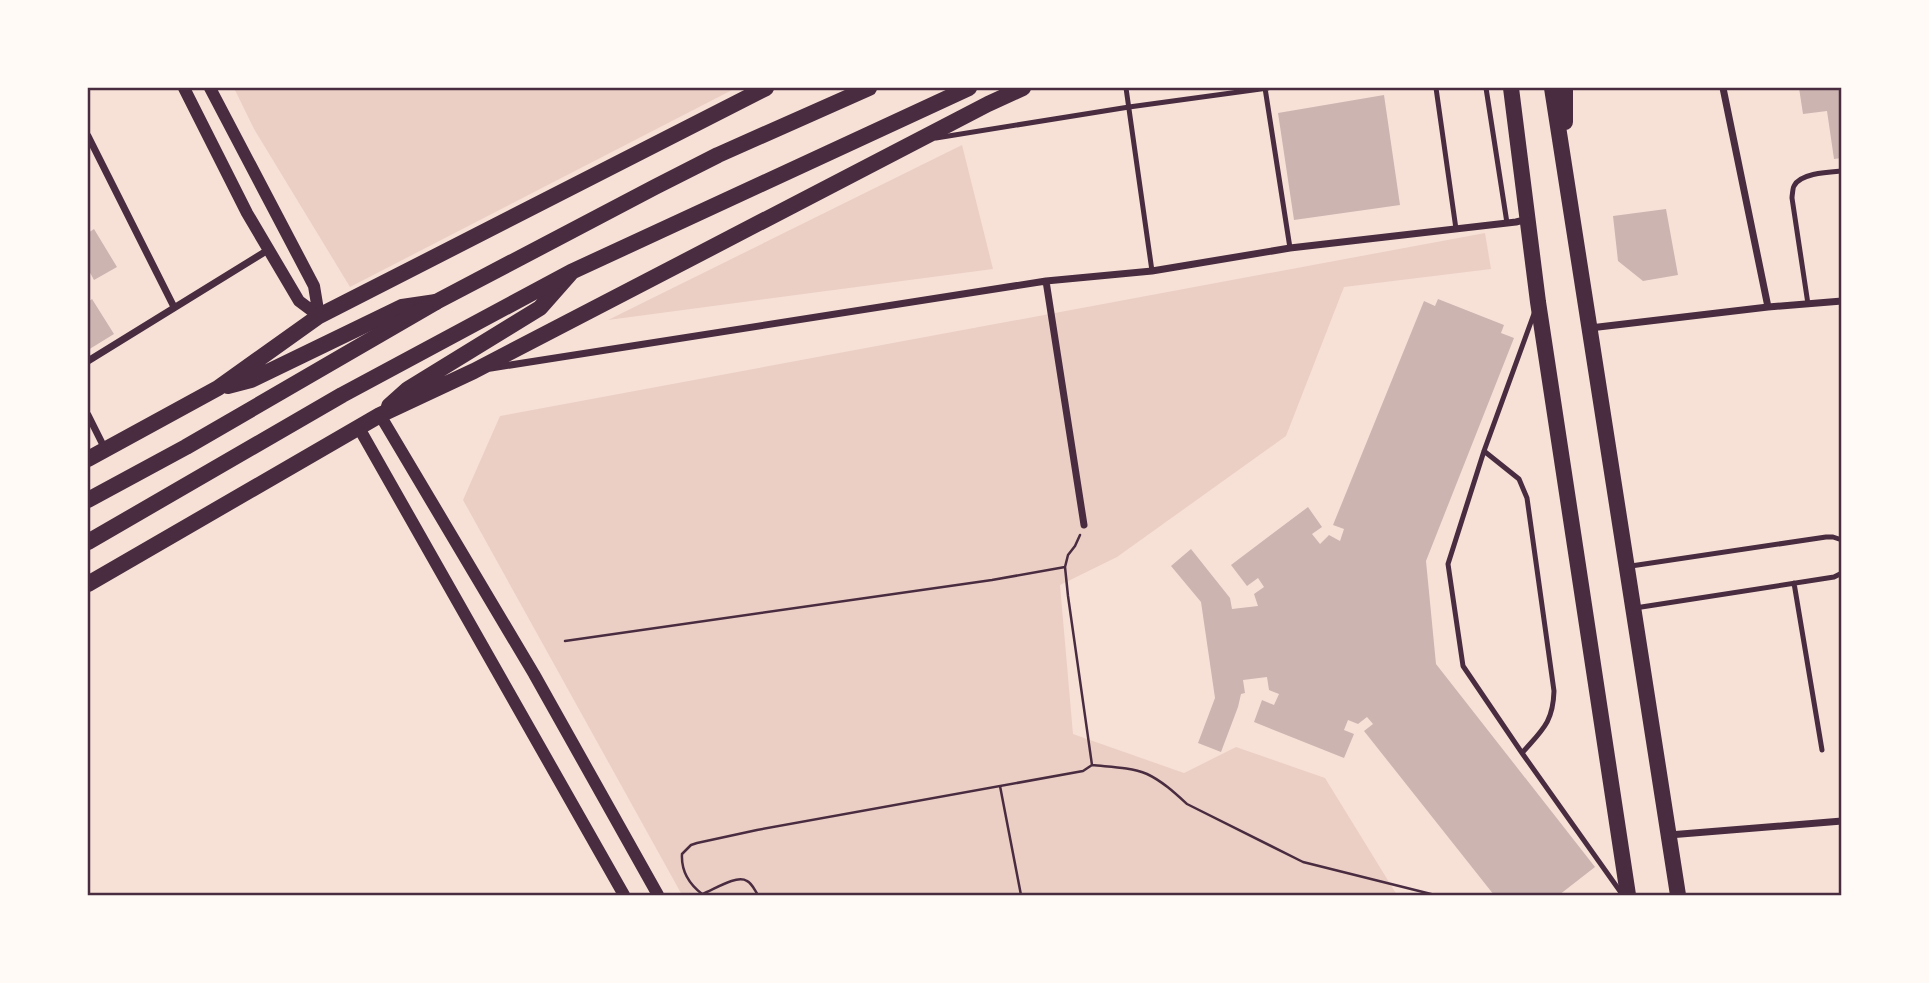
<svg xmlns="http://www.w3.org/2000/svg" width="1929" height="983" viewBox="0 0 1929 983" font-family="Spectral,serif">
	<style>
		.green { fill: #ebcfc5 }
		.building { fill: #ccb4b1 }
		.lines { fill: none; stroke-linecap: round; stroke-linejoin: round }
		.path { stroke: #4a2c40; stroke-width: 2.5 }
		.service { stroke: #4a2c40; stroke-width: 5 }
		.minor { stroke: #4a2c40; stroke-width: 7 }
		.tertiary { stroke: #4a2c40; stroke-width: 12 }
		.primary { stroke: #4a2c40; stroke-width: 16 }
		.trunk { stroke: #4a2c40; stroke-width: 16 }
		.neatline { fill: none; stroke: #4a2c40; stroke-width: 2.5 }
	</style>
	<rect width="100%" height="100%" fill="#f7e1d7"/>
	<path class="green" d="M234,88H736L350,287L254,129Z
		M962,145L993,269L608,320Z
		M1485,233L1491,269L1344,287L1286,436L1117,557L1060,585L1073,734L1184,773L1236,747L1325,778L1397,895H682L463,500L500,416Z"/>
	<path class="building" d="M1799,88H1842V158L1834,159L1827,111L1803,114Z
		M1384,95L1400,205L1294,220L1278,113Z
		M1666,209L1678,275L1643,281L1618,261L1613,216Z
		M94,229L117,267L94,280L88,269V233Z
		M92,299L114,334L88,350V302Z
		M1438,299L1504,325L1501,333L1514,338L1426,561L1436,664L1595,867L1559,895H1494L1364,731L1373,724L1367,717L1358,724L1348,720L1344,730L1354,734L1344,758L1254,722L1262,700L1274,705L1279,694L1269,690L1267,677L1243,680L1245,693L1241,694L1238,707L1221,752L1198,743L1215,698L1201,602L1171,566L1191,549L1230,598L1232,609L1258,606L1254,594L1264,587L1258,578L1247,586L1231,565L1308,507L1322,527L1312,534L1320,544L1329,535L1340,541L1344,529L1333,525L1424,301L1435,306Z"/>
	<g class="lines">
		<path class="path" d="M565,641L992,580L1065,567
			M1092,765C1110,767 1130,767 1147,774C1162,781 1175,793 1187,804L1303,862L1435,895
			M1000,786L1021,895
			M758,895C755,891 752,883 747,881C736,874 712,891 702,894C689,884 681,871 682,854L691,845L697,843L757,830L1083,771L1092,765L1068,596L1065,567L1068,555L1075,546L1080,535"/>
		<path class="service" d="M1126,88L1152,271
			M1265,88L1290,248
			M1436,88L1456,229
			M1486,88L1507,223
			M936,138L1129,107L1268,88
			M1808,304L1792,198C1792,197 1793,187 1794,186C1800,173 1829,172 1842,171
			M1535,311L1484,451L1448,564L1463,666L1522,753L1622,894
			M1484,451L1519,479L1527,498L1554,691C1553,723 1542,730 1522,753
			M1631,566L1826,537H1833L1842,540
			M1794,583L1822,750
			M1635,608L1834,577L1842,573"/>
		<path class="minor" d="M1723,88L1768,307
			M88,136L174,307
			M1046,281L1084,525
			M1590,328L1768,307L1842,301
			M88,361L268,250
			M491,368L1046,281L1152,271L1290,248L1516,222L1528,219
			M88,415L105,449
			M1669,835L1842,821"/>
		<path class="tertiary" d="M184,88L247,213L299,301L319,316
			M210,88L314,286L319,316
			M380,415L534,674L658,895
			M359,428L624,895"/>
		<path class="primary" d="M228,386L251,380L402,307L436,302
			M389,406L408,389L540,308L570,274
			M88,459L218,388L319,316L766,88
			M88,584L380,415L474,371L988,104L1023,88"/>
		<path class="trunk" d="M1511,88L1538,302L1628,895
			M1552,88L1678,895
			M1565,88V122
			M88,500L186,447L436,302L655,187L718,155L869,88
			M88,542L342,395L571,272L969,88"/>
	</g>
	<rect width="1929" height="983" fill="none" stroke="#fffaf5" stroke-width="178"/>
	<rect x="89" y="89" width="1751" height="805" class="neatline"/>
</svg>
